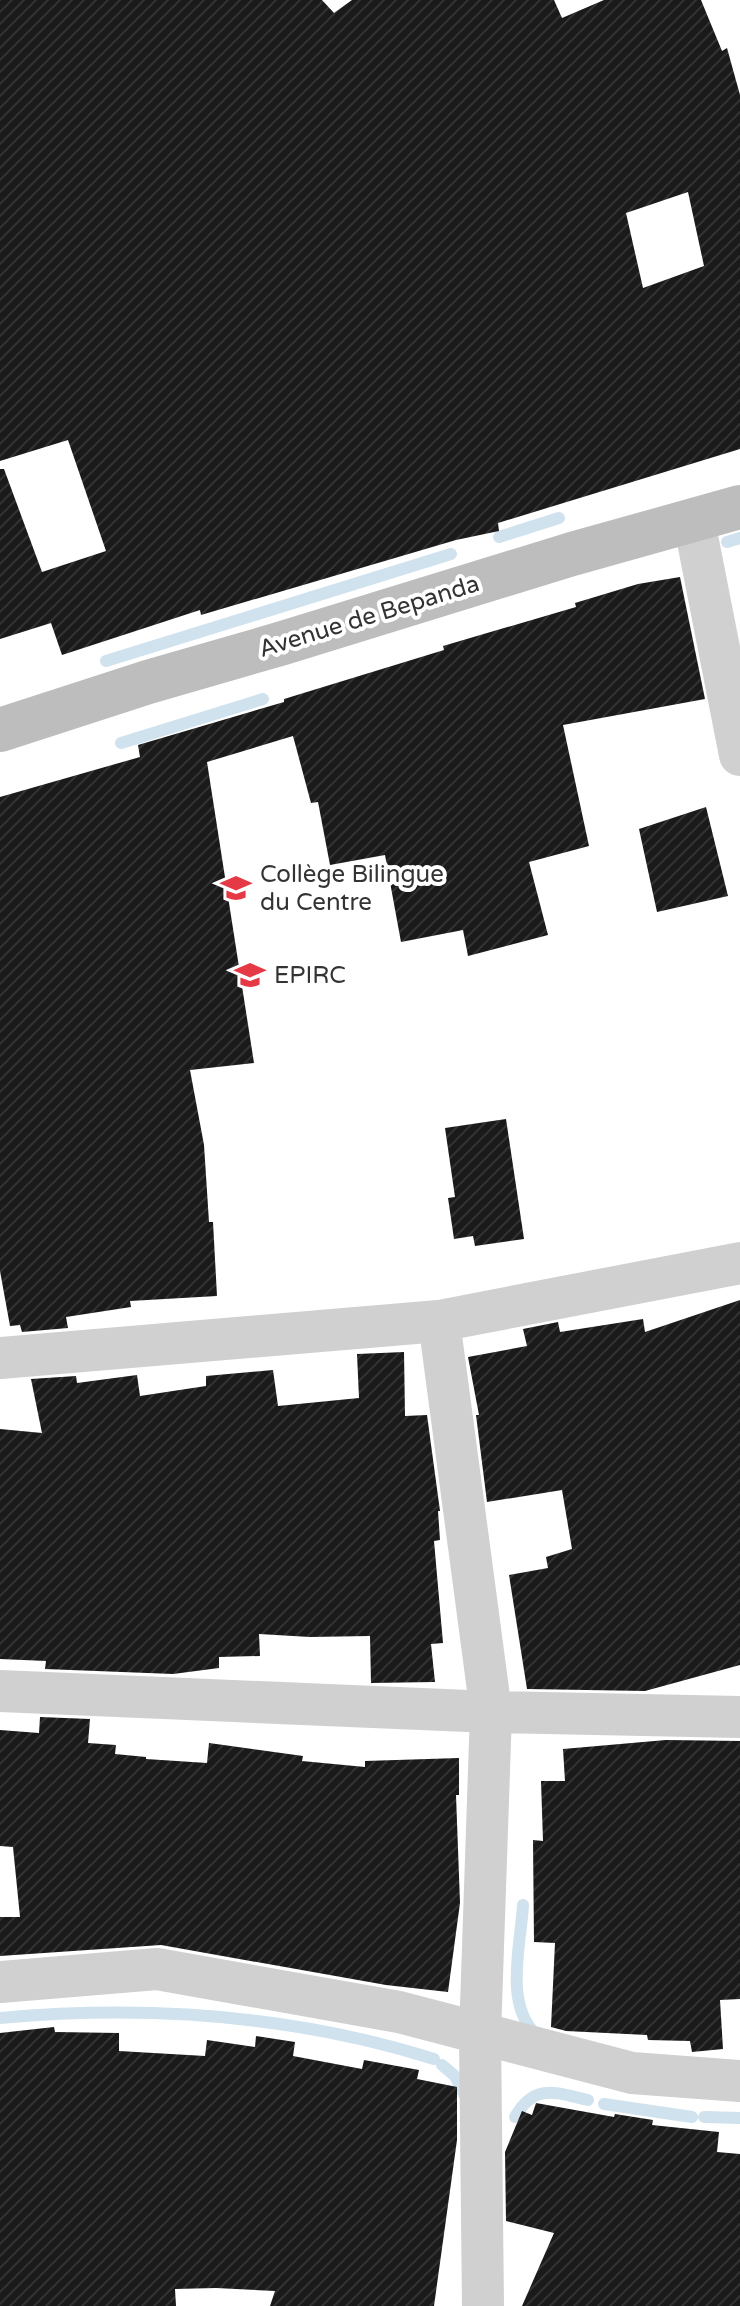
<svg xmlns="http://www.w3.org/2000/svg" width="740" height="2306" viewBox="0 0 740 2306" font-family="'Varela Round',sans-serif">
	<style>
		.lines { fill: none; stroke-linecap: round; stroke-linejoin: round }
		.stream { stroke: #cfe2ee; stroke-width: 12 }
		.building { fill: url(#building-hatch); fill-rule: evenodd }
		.minor { stroke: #d0d0d0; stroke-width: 42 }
		.secondary { stroke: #bdbdbd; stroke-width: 44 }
		.labels { text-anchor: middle; stroke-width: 8; stroke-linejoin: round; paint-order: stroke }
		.street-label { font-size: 24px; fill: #333; stroke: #fff }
		.poi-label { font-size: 24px; fill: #333; stroke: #fff; text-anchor: start }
	</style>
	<defs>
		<pattern id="building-hatch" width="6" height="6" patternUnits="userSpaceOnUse" patternTransform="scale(2)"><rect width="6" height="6" fill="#1a1a1a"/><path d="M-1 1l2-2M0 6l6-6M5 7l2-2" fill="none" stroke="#333"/></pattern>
	</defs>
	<rect width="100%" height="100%" fill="#fff"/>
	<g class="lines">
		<path class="stream" d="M499,537L559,518
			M727,542L740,538
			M106,661L451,554
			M121,743L263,699
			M523,1905C521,1944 503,2007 538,2036
			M0,2018C145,2005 294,2015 434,2059
			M442,2065L455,2076L465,2096
			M604,2104L692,2117
			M515,2117C535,2082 556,2093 588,2100
			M704,2117L740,2118"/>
	</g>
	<path class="building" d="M0,0H322L334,13L352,0H554L562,18L604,0H701L722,51L727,48L740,95V449L498,523L499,531L456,540L201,615L200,610L62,655L51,623L0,639V469H4L42,572L106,551L68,440L0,461ZM688,192L704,266L643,288L626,213Z
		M680,577L705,699L563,725L589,846L529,862L548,935L468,956L463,930L401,942L385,855L330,865L318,802L311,803L293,736L207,762L254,1063L190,1070L204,1145L209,1222H213L217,1296L130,1301L131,1307L66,1317L68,1328L22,1332L20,1325L10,1326L0,1271V797L140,757L138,745L284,702V699L444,650L443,646L576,607L575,603L638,584Z
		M706,807L728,896L657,912L639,829Z
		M506,1119L524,1239L475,1246L473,1236L454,1239L448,1198L455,1197L445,1128Z
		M740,1300V1665L645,1691L527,1689L509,1575L548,1568L546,1557L572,1549L562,1490L487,1502L476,1415H479L468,1357L527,1346L523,1329L558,1322L560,1332L643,1319L645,1332Z
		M404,1352L405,1416L427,1415L440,1511H438L440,1540L434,1541L443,1643L431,1644L435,1682L371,1683L370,1636L310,1637L259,1634L260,1656L219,1657V1668L173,1674L45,1669L46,1661L0,1659V1429L42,1433L31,1379L76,1376L77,1383L137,1375L140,1396L206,1386V1376L273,1370L278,1406L359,1398L357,1354Z
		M40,1717L90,1719L88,1743L116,1745L115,1754L146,1757V1759L207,1763L209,1743L303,1756L302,1761L365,1767V1761L459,1758V1795H456L460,1903L448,1992L386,1985L161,1945L0,1956V1917H20L13,1847L0,1846V1730L39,1733Z
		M666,1740L740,1741V1999L720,2000L723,2049L692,2052L690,2041L648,2040L647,2035L566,2031L551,2027L555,1943L534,1942L533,1840L543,1841L541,1781H565L563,1749Z
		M54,2027L55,2032L119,2033V2051L205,2056L207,2040L255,2047L256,2036L295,2042L293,2056L362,2069L364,2060L419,2070L417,2079L457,2087V2140L434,2306H270L275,2291L216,2288L175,2289L176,2306H0V2033Z
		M536,2103L614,2117L615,2114L653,2120L652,2125L719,2132L717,2152L740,2154V2306H522L554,2233L506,2221L505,2152L522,2111L532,2115Z"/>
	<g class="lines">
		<path class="minor" d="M694,521L740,755
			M439,1321L491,1712L480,2035L483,2306
			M0,1358L439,1321L740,1263
			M0,1691L491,1712L740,1717
			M0,1982L157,1969L399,2012L632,2073L740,2081"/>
		<path class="secondary" d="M0,730L148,682L283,643L572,554L740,507"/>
	</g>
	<defs>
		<g id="school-bare" transform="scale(2.4)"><path d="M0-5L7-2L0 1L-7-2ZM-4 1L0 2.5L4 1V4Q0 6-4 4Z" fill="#e63946" stroke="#fff" stroke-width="2.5" paint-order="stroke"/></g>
	</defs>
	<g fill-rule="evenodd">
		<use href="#school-bare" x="236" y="888"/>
		<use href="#school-bare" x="250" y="975"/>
	</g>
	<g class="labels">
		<g class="street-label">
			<text transform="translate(369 616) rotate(-17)" y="8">Avenue de Bepanda</text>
		</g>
		<g class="poi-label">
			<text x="260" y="882">Collège Bilingue<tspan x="260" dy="28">du Centre</tspan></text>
			<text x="274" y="983">EPIRC</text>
		</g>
	</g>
</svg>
